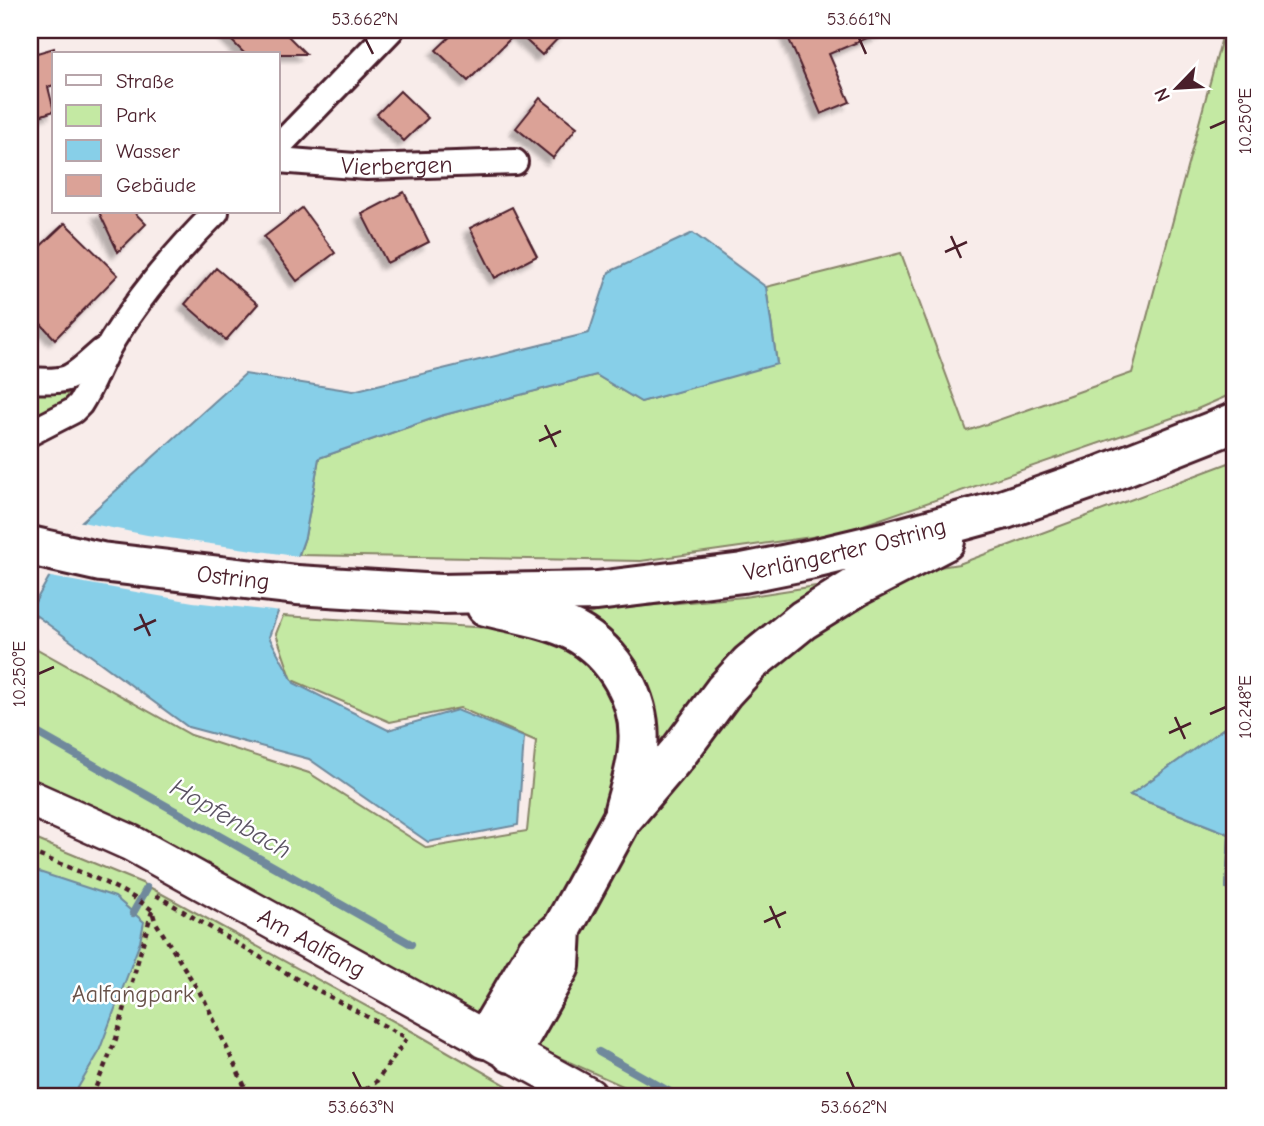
<svg xmlns="http://www.w3.org/2000/svg" width="1264" height="1126" viewBox="0 0 1264 1126" font-family="'Comic Neue',sans-serif">
	<style>
		.green { fill: #c4e9a3; stroke: #878467; stroke-width: 2 }
		.water { fill: #87cfe8; stroke: #6f899c; stroke-width: 2 }
		.pier { fill: #f8ecea }
		.lines { fill: none; stroke-linecap: round; stroke-linejoin: round }
		.stream { stroke: #6f899c; stroke-width: 8 }
		.building { fill: #dba297; stroke: #4a1f2b; stroke-width: 2; filter: url(#shadow) }
		.street-casing { stroke: #4a1f2b; stroke-width: 30 }
		.secondary-casing { stroke: #4a1f2b; stroke-width: 40 }
		.primary-casing { stroke: #4a1f2b; stroke-width: 44 }
		.path { stroke: #4a1f2b; stroke-width: 4.5; stroke-dasharray: 5 5; stroke-linecap: butt }
		.street { stroke: #fff; stroke-width: 24 }
		.secondary { stroke: #fff; stroke-width: 35 }
		.primary { stroke: #fff; stroke-width: 38 }
		.ticks { fill: none; stroke: #4a1f2b; stroke-width: 2.5 }
		.labels { text-anchor: middle; stroke-width: 5; stroke-linejoin: round; paint-order: stroke }
		.street-label { font-size: 24px; fill: #4a1f2b; stroke: #fff }
		.park-label { font-size: 24px; fill: #685249; stroke: #fff }
		.water-label { font-size: 26px; font-style: italic; fill: #5c5464; stroke: #fff }
		.neatline { fill: none; stroke: #4a1f2b; stroke-width: 2.5 }
		.ticks-label { font-size: 18px; text-anchor: middle; fill: #4a1f2b }
	</style>
	<defs>
		<filter id="shadow"><feDropShadow dx="-6" dy="6" stdDeviation="2" flood-color="#0004"/></filter>
	</defs>
	<rect width="100%" height="100%" fill="#f8ecea"/>
	<filter id="ink" filterUnits="userSpaceOnUse"><feTurbulence type="fractalNoise" baseFrequency=".0143" numOctaves="2"/><feDisplacementMap in="SourceGraphic" scale="14" xChannelSelector="R" yChannelSelector="G"/><feConvolveMatrix kernelMatrix="1 2 1 2 8 2 1 2 1" color-interpolation-filters="sRGB"/></filter>
	<g filter="url(#ink)">
		<path class="green" d="M1224,30H1234V393L1195,410L840,533L641,561L299,555L305,537L319,458L440,416L596,375L641,402L777,363L766,287L901,253L967,431L1132,373Z
			M80,388C66,405 52,412 30,415V392L67,394Z
			M1234,461V721L1130,795L1229,834L1226,888L1234,892V1096H645L538,1048L30,779V645L191,735L309,773L427,848L527,831L536,741L460,708L390,722L292,680L276,634L283,616L544,631L600,610L744,597L959,564Z
			M30,837L142,883L417,1034L525,1096H30Z"/>
		<path class="water" d="M693,233L766,287L777,364L641,402L596,375L440,416L319,458L305,537L269,637L294,683L388,730L457,710L524,737L518,825L428,842L309,759L188,727L30,611L79,524L245,374L353,391L589,333L609,272Z
			M1234,721V892L1226,888L1229,834L1130,795Z
			M30,869L115,897L144,922L140,942L98,1054L73,1096H30Z"/>
		<path class="pier" d="M77,521L147,535L302,557L282,612L193,602L45,576Z"/>
		<g class="lines">
			<path class="stream" d="M30,729L411,944
				M133,913L147,888
				M599,1052L677,1096"/>
		</g>
		<path class="building" d="M221,30H282L306,54H245Z
			M457,30H566L542,55L517,32L468,81L436,50Z
			M785,30H886L829,54L850,102L821,114Z
			M34,45L37,53L54,48V85L48,87L54,111L30,119V46Z
			M400,91L428,118L404,141L377,114Z
			M540,98L577,127L553,158L516,128Z
			M404,192L429,242L387,263L362,214Z
			M512,207L537,256L495,278L470,228Z
			M302,208L335,253L297,281L264,237Z
			M99,212H134L146,224L118,252Z
			M65,223L118,275L55,339L30,312V256Z
			M216,268L258,304L226,340L185,304Z"/>
		<g class="lines">
			<g class="street-casing">
				<g id="street">
					<path d="M278,147L391,30"/>
					<path id="s1" d="M278,160L367,167L515,162"/>
					<path d="M30,380C72,383 71,378 102,351"/>
					<path d="M30,433L73,411L80,404C93,384 100,361 112,341C142,292 175,253 216,212"/>
				</g>
			</g>
			<g class="secondary-casing">
				<g id="secondary">
					<path id="s2" d="M30,798L131,843L589,1096"/>
				</g>
			</g>
			<g class="primary-casing">
				<g id="primary">
					<path id="s3" d="M30,546L101,562L297,585L440,594L597,591L743,573L813,559L888,541L1005,509L1102,475L1234,423"/>
					<path d="M486,606C514,613 548,618 574,631C615,653 643,701 638,747C637,769 629,790 624,810"/>
					<path d="M485,1039L537,951L562,929L622,819L678,753L724,691L750,663L803,620L856,587L945,541"/>
					<path d="M511,1053L560,966L562,929"/>
				</g>
			</g>
			<path class="path" d="M30,852C67,867 120,885 152,910L155,921L205,1001L245,1087L248,1096
				M156,895L295,978L407,1038L376,1082L357,1096
				M92,1096L116,1039L152,911"/>
			<use href="#street" class="street"/>
			<use href="#secondary" class="secondary"/>
			<use href="#primary" class="primary"/>
		</g>
	</g>
	<path class="ticks" d="M365,38L373,54M859,38L866,54M1210,128L1226,121M951,236L961,258M945,252L967,242M545,425L556,447M539,441L561,431M140,614L150,636M134,630L156,620M38,674L54,667M1210,714L1226,707M1175,717L1185,739M1169,733L1191,723M770,906L780,928M764,922L786,912M353,1072L361,1088M847,1072L854,1088"/>
	<g class="labels">
		<g class="street-label">
			<text dy="8" stroke="none"><textPath href="#s1" startOffset="119">Vierbergen</textPath></text>
			<text dy="8" stroke="none"><textPath href="#s3" startOffset="822">Verlängerter Ostring</textPath></text>
			<text dy="8" stroke="none"><textPath href="#s3" startOffset="206">Ostring</textPath></text>
			<text dy="8" stroke="none"><textPath href="#s2" startOffset="317">Am Aalfang</textPath></text>
		</g>
		<g class="park-label">
			<text x="133" y="1002">Aalfangpark</text>
		</g>
		<g class="water-label">
			<text transform="translate(231 818) rotate(30)" y="9">Hopfenbach</text>
		</g>
	</g>
	<rect width="1264" height="1126" fill="none" stroke="#fff" stroke-width="77"/>
	<rect x="52" y="52" width="228" height="161" fill="#ffffff" stroke="#b7a5aa" stroke-width="2"/>
	<rect x="66" y="75" width="35" height="10" fill="#ffffff" stroke="#b7a5aa" stroke-width="2"/>
	<text x="116" y="88" font-size="21" fill="#4a1f2b">Straße</text>
	<rect x="66" y="105" width="35" height="21" fill="#c4e9a3" stroke="#b7a5aa" stroke-width="2"/>
	<text x="116" y="122" font-size="21" fill="#4a1f2b">Park</text>
	<rect x="66" y="140" width="35" height="21" fill="#87cfe8" stroke="#b7a5aa" stroke-width="2"/>
	<text x="116" y="158" font-size="21" fill="#4a1f2b">Wasser</text>
	<rect x="66" y="175" width="35" height="21" fill="#dba297" stroke="#b7a5aa" stroke-width="2"/>
	<text x="116" y="192" font-size="21" fill="#4a1f2b">Gebäude</text>
	<g transform="translate(1177 88) rotate(245)" stroke="#ffffff" stroke-width="5" paint-order="stroke">
	<path d="M0-5L12 26L0 18L-12 26Z" fill="#4a1f2b"/>
	<text y="-10" font-size="19" font-weight="bold" text-anchor="middle" fill="#4a1f2b">N</text>
	</g>
	<rect x="38" y="38" width="1188" height="1050" class="neatline"/>
	<g class="ticks-label">
		<text x="365" y="25">53.662°N</text>
		<text x="859" y="25">53.661°N</text>
		<text transform="translate(1245 121) rotate(-90)" y="6">10.250°E</text>
		<text transform="translate(19 674) rotate(-90)" y="6">10.250°E</text>
		<text transform="translate(1245 707) rotate(-90)" y="6">10.248°E</text>
		<text x="361" y="1113">53.663°N</text>
		<text x="854" y="1113">53.662°N</text>
	</g>
</svg>
